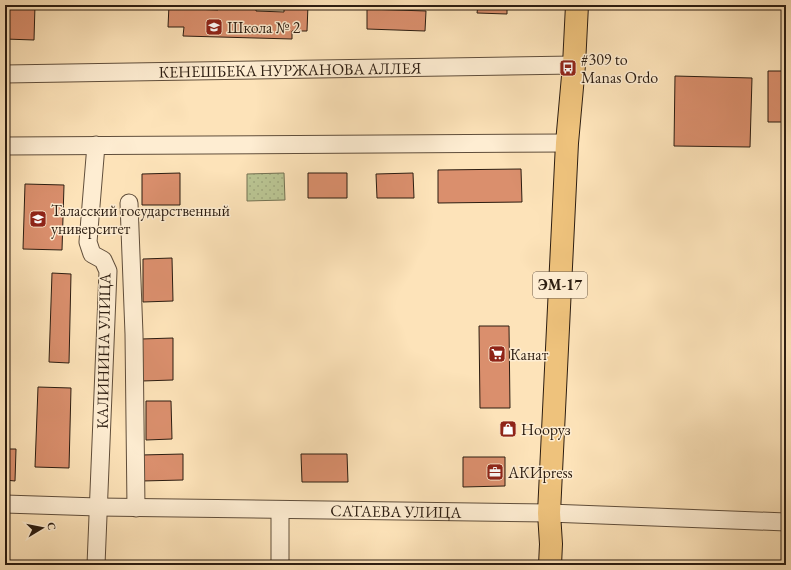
<svg xmlns="http://www.w3.org/2000/svg" width="791" height="570" viewBox="0 0 791 570" font-family="'EB Garamond',serif">
	<style>
		.park { fill: url(#park-dots); stroke: #737152 }
		.building { fill: #da8f6d; stroke: #2c1d11 }
		.lines { fill: none; stroke-linecap: round; stroke-linejoin: round }
		.minor-casing { stroke: #604e3b; stroke-width: 19 }
		.highway-casing { stroke: #2c1d11; stroke-width: 24 }
		.minor { stroke: #feedd2; stroke-width: 17 }
		.highway { stroke: #eec27c; stroke-width: 22 }
		.labels { text-anchor: middle; stroke-width: 3; stroke-linejoin: round; paint-order: stroke }
		.shield { fill: #feedd2; stroke: #6b5b4b; stroke-width: 1 }
		.shield-label { font-size: 15px; font-weight: bold; fill: #2c1d11 }
		.poi-label { font-size: 16px; fill: #2c1d11; stroke: #feedd2; text-anchor: start }
		.street-label { font-size: 16px; fill: #2c1d11; stroke: #feedd2 }
	</style>
	<defs>
		<pattern id="park-dots" width="8" height="8" patternUnits="userSpaceOnUse"><rect width="8" height="8" fill="#bac593"/><path d="M2 2h.1M6 6h.1" fill="none" stroke="#a0a97e" stroke-width="1.8" stroke-linecap="round"/></pattern>
	</defs>
	<rect width="100%" height="100%" fill="#fde3b9"/>
	<filter id="stains"><feTurbulence type="fractalNoise" baseFrequency=".005" numOctaves="4"/><feColorMatrix values="0 0 0 0 .2 0 0 0 0 .09 0 0 0 0 .02 0 0 0 .5 -.17"/></filter>
	<radialGradient id="worn" r=".72"><stop offset=".6" stop-color="#630" stop-opacity="0"/><stop offset="1" stop-color="#630" stop-opacity=".3"/></radialGradient>
	<path class="park" d="M284,173L285,200L247,201V174Z"/>
	<path class="building" d="M5,5H35L34,40L5,39Z
		M169,5H193V9L218,10V5H256V11L284,12V5H308L307,31H292V39L183,36L184,27H168Z
		M478,5H507V14L477,13Z
		M367,9L426,11L425,31L367,29Z
		M768,71H786V122H768Z
		M675,76L752,78L750,147L674,146Z
		M521,169L522,202L438,203V170Z
		M180,173V205H142V174Z
		M308,173H347V198H308Z
		M413,173L414,198H377L376,174Z
		M25,184L64,185L62,250L23,249Z
		M172,258L173,301L143,302V259Z
		M52,273L71,274L69,363L49,362Z
		M479,326H509L510,408H480Z
		M173,338V380L142,381L141,339Z
		M38,387L71,388L69,468L35,467Z
		M146,401H171L172,439L146,440Z
		M5,449H16L15,481L5,480Z
		M183,454V480L142,481L141,455Z
		M301,454H347L348,482H302Z
		M463,457H505V486L463,487Z"/>
	<g class="lines">
		<g class="minor-casing">
			<g id="minor">
				<path id="s1" d="M5,74L574,65"/>
				<path d="M96,145L88,242L92,254L103,260L108,271L96,565"/>
				<path d="M5,146L567,143"/>
				<path d="M129,203L134,334L136,508"/>
				<path id="s2" d="M5,504L98,507L549,513L786,522"/>
				<path d="M280,565V510"/>
			</g>
		</g>
		<g class="highway-casing">
			<path id="highway" d="M550,565L551,544L549,513L567,143L574,65L577,5"/>
		</g>
		<use href="#minor" class="minor"/>
		<use href="#highway" class="highway"/>
	</g>
	<defs>
		<g id="school-square" transform="scale(0.9)"><rect x="-9" y="-9" width="18" height="18" rx="4" fill="#8f2418" stroke="#feedd2"/><path d="M0-5L7-2L0 1L-7-2ZM-4 1L0 2.5L4 1V4Q0 6-4 4Z" fill="#fff"/></g>
		<g id="bus-square" transform="scale(0.9)"><rect x="-9" y="-9" width="18" height="18" rx="4" fill="#8f2418" stroke="#feedd2"/><path d="M-5-6H5V4H4V6H2V4H-2V6H-4V4H-5ZM-3.5-4V0h7V-4ZM-3.5 1.2v1.5H-2V1.2ZM2 1.2v1.5H3.5V1.2Z" fill="#fff"/></g>
		<g id="university-square" transform="scale(0.9)"><rect x="-9" y="-9" width="18" height="18" rx="4" fill="#8f2418" stroke="#feedd2"/><path d="M0-5L7-2L0 1L-7-2ZM-4 1L0 2.5L4 1V4Q0 6-4 4Z" fill="#fff"/></g>
		<g id="supermarket-square" transform="scale(0.9)"><rect x="-9" y="-9" width="18" height="18" rx="4" fill="#8f2418" stroke="#feedd2"/><path d="M-6-5.5h2.5l.6 2H6L4.5 2H-2.5L-4.4-4H-6ZM-1.5 3.2a1.3 1.3 0 1 0 .1 0ZM3 3.2a1.3 1.3 0 1 0 .1 0Z" fill="#fff"/></g>
		<g id="shop-square" transform="scale(0.9)"><rect x="-9" y="-9" width="18" height="18" rx="4" fill="#8f2418" stroke="#feedd2"/><path d="M-5-2.5h2.3a2.7 3.5 0 0 1 5.4 0H5L5.5 6h-11ZM-1.5-2.5h3a1.5 2.3 0 0 0-3 0Z" fill="#fff"/></g>
		<g id="office-square" transform="scale(0.9)"><rect x="-9" y="-9" width="18" height="18" rx="4" fill="#8f2418" stroke="#feedd2"/><path d="M-6-3h4V-5.5h4V-3h4V5H-6ZM-1-4.5V-3h2v-1.5ZM-6 0V1H6V0Z" fill="#fff"/></g>
	</defs>
	<g fill-rule="evenodd">
		<use href="#school-square" x="214" y="27"/>
		<use href="#bus-square" x="568" y="68"/>
		<use href="#university-square" x="38" y="219"/>
		<use href="#supermarket-square" x="497" y="354"/>
		<use href="#shop-square" x="508" y="429"/>
		<use href="#office-square" x="495" y="472"/>
	</g>
	<g class="labels">
		<rect class="shield" x="533" y="272" width="54" height="26" rx="3"/>
		<g class="shield-label">
			<text x="560" y="290">ЭМ-17</text>
		</g>
		<g class="poi-label">
			<text x="227" y="33">Школа № 2</text>
			<text x="581" y="65">#309 to<tspan x="581" dy="18">Manas Ordo</tspan></text>
			<text x="51" y="216">Таласский государственный<tspan x="51" dy="18">университет</tspan></text>
			<text x="510" y="360">Канат</text>
			<text x="521" y="435">Нооруз</text>
			<text x="508" y="478">АКИpress</text>
		</g>
		<g class="street-label">
			<text dy="6" stroke="none"><textPath href="#s1" startOffset="285">КЕНЕШБЕКА НУРЖАНОВА АЛЛЕЯ</textPath></text>
			<text transform="translate(103 351) rotate(-89)" y="6">КАЛИНИНА УЛИЦА</text>
			<text dy="6" stroke="none"><textPath href="#s2" startOffset="391">САТАЕВА УЛИЦА</textPath></text>
		</g>
	</g>
	<rect width="791" height="570" fill="none" stroke="#fde3b9" stroke-width="20"/>
	<rect x="6" y="6" width="779" height="558" fill="none" stroke="#2c1d11" stroke-width="2"/>
	<rect x="10" y="10" width="771" height="550" fill="none" stroke="#2c1d11"/>
	<g transform="translate(42 528) rotate(80)" stroke="#feedd2" stroke-width="3" paint-order="stroke">
	<path d="M0-3L7 15L0 10L-7 15Z" fill="#2c1d11"/>
	<text y="-6" font-size="11" font-weight="bold" text-anchor="middle" fill="#2c1d11">С</text>
	</g>
	<rect width="100%" height="100%" filter="url(#stains)"/>
	<rect width="100%" height="100%" fill="url(#worn)"/>
</svg>
